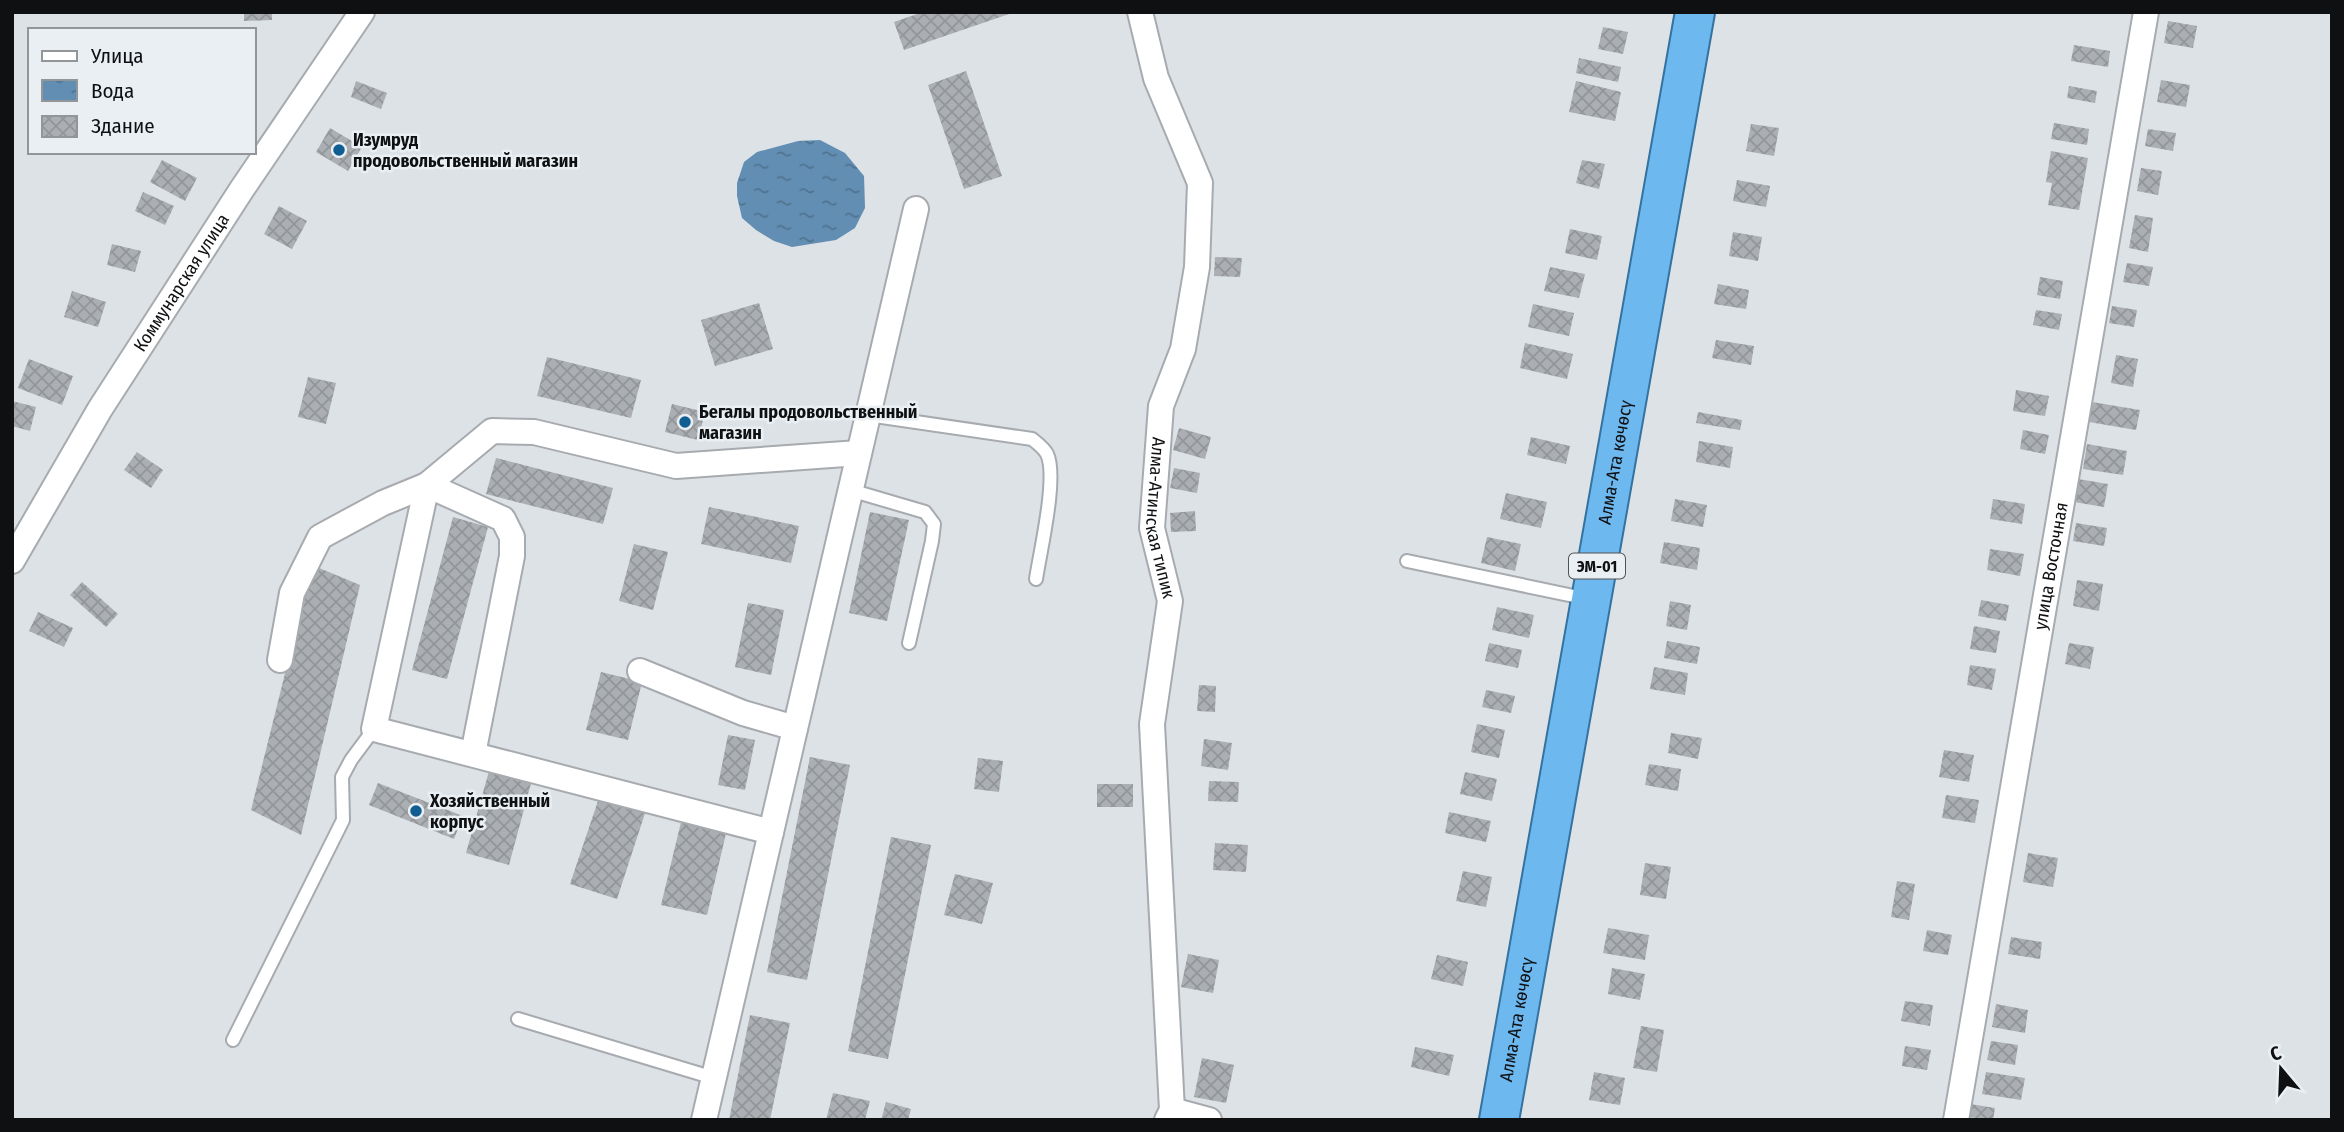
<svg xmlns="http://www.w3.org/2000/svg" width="2344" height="1132" viewBox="0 0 2344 1132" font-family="'Fira Sans Condensed',sans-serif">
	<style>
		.water { fill: url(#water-ripples) }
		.building { fill: url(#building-cross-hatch) }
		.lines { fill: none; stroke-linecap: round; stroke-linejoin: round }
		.service-casing { stroke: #a7abaf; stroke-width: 16 }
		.minor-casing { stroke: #a7abaf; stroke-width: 28 }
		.trunk-casing { stroke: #3472a0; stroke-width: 42 }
		.service { stroke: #fff; stroke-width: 12 }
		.minor { stroke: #fff; stroke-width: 24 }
		.trunk { stroke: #6eb8f0; stroke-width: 38 }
		.poi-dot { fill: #105e91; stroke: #eaeff3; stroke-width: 2.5 }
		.labels { text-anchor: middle; stroke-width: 5; stroke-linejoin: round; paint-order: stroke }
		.shield { fill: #eaeff3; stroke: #505355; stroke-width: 2 }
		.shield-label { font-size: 16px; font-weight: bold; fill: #0e1011 }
		.poi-label { font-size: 18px; font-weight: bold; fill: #0e1011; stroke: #eaeff3; text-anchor: start }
		.street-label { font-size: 18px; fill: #0e1011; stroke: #eaeff3 }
	</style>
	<defs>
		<pattern id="water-ripples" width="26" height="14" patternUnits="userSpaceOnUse" patternTransform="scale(1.75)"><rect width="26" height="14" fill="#628eb3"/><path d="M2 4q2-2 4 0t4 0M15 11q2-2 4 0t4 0" fill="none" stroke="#4f7390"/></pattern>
		<pattern id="building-cross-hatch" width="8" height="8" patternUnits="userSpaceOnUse" patternTransform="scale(1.75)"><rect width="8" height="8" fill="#abafb3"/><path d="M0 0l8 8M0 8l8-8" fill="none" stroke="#929699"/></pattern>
	</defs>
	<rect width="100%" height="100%" fill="#dde2e6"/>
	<path class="water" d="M820,140L845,153L864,176L865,208L855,228L836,240L792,247L774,241L756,230L742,218L737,196V183L744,162L757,152L798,141Z"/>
	<path class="building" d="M244,12H272V20L244,21Z
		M923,12H1012V13L904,50L894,22Z
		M2168,21L2197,26L2193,48L2164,43Z
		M1603,27L1628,32L1623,54L1598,49Z
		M2074,45L2110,51L2108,67L2071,61Z
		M1579,58L1621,67L1618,82L1576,73Z
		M966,71L1002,176L964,189L928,85Z
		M2161,80L2190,85L2186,107L2157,102Z
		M356,81L387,93L381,109L351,97Z
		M1576,81L1621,92L1615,121L1569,112Z
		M2069,86L2097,91L2095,103L2067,98Z
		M2054,123L2089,129L2087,145L2051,139Z
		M1751,124L1779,128L1774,156L1746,151Z
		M330,128L362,147L348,171L316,152Z
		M2148,129L2176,133L2173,151L2145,146Z
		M2051,151L2088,158L2079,210L2048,205L2052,183L2046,182Z
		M162,160L197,178L185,201L150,182Z
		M1582,160L1605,164L1599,189L1576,183Z
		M2141,168L2162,171L2158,195L2137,191Z
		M1737,180L1770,186L1766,207L1733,201Z
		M143,192L174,206L165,225L135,211Z
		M279,206L307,221L292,249L264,234Z
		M2135,215L2153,218L2148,252L2129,248Z
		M1570,229L1602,236L1597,260L1565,253Z
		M1733,232L1762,237L1758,261L1729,256Z
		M112,244L141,251L135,272L107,265Z
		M1215,257L1242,258L1240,277L1214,276Z
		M2127,263L2153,267L2149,286L2123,282Z
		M1550,267L1585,274L1579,298L1544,291Z
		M2040,277L2063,281L2060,299L2037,295Z
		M1718,284L1749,290L1746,309L1714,304Z
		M72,291L106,302L98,327L64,317Z
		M759,303L773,349L715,366L701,320Z
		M1533,304L1574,313L1569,336L1528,327Z
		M2112,306L2137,310L2134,327L2109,323Z
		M2036,310L2062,314L2059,330L2033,325Z
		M1716,340L1754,346L1751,365L1712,358Z
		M1525,343L1573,354L1567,379L1520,368Z
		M2116,355L2138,359L2133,387L2111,383Z
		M547,357L641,380L631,418L537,396Z
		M29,359L73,376L62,405L18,388Z
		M308,377L336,383L326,424L298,417Z
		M2016,390L2049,396L2045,416L2013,411Z
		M12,401L36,407L30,431L12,426Z
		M2092,402L2140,410L2136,430L2089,422Z
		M672,404L705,412L698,440L665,432Z
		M1698,412L1742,420L1740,430L1696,423Z
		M1179,428L1211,437L1205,459L1173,450Z
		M2023,430L2049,435L2045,454L2020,449Z
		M1531,437L1570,446L1566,464L1527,455Z
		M1699,441L1733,447L1730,468L1696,462Z
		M2087,444L2127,451L2123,475L2083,469Z
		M137,452L163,470L151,488L124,470Z
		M496,458L613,488L603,524L486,494Z
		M1174,468L1200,473L1197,493L1170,488Z
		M2078,479L2108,484L2104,507L2074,502Z
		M1506,493L1547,502L1541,528L1500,519Z
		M1675,499L1707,505L1703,527L1671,521Z
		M1993,499L2025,504L2022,524L1990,519Z
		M709,507L799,526L791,563L701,544Z
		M1195,511L1196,531L1171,532L1170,513Z
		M870,512L909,520L887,621L849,613Z
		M453,517L488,527L447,679L412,670Z
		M2076,523L2107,528L2104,546L2073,541Z
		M1487,537L1521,544L1515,571L1481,563Z
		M1664,542L1700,548L1697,570L1660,563Z
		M634,544L668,552L653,610L619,601Z
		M1990,549L2024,554L2020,576L1987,570Z
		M312,565L360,585L301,835L251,810Z
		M2077,580L2103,584L2099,611L2073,606Z
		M82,582L118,614L106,627L70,595Z
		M1981,600L2009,605L2006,621L1978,616Z
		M1670,601L1691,605L1687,630L1666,626Z
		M748,603L784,610L771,675L735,667Z
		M1497,607L1534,615L1529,638L1492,630Z
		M38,612L73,628L64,647L29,631Z
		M1974,626L2000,631L1996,653L1970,649Z
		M1667,641L1700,647L1697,664L1664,658Z
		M1489,643L1522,650L1518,668L1485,661Z
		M2069,643L2094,647L2090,669L2065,664Z
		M1970,665L1996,669L1992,690L1967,685Z
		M1654,667L1688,673L1685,695L1650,689Z
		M601,672L642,682L628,740L586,730Z
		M1199,685L1216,686L1215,712L1197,711Z
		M1486,690L1515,696L1511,713L1482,707Z
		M1477,724L1505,730L1499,758L1471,752Z
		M1671,733L1702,738L1698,759L1668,753Z
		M728,735L755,740L745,790L718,785Z
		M1204,739L1232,743L1228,770L1201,766Z
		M1944,750L1974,755L1969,782L1939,777Z
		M810,757L850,765L807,980L767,972Z
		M978,758L1003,761L999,792L974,789Z
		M491,764L533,776L509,865L466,853Z
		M1649,764L1681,769L1678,791L1645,785Z
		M1465,772L1497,779L1492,801L1460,794Z
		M1209,781L1239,782L1238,802L1208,801Z
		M378,783L463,816L454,839L369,805Z
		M1097,784H1133V807H1097Z
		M602,789L648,804L617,899L570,884Z
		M1946,795L1979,800L1975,823L1942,818Z
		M1449,812L1491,821L1486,842L1445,833Z
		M682,818L727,829L707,915L661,905Z
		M891,837L931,845L888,1059L848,1051Z
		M1215,843L1248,845L1246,872L1213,870Z
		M2028,853L2058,858L2053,887L2023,882Z
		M1645,863L1671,867L1666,899L1640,895Z
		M1463,871L1492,877L1486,907L1456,901Z
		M955,874L993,883L982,924L944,915Z
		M1897,881L1915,884L1909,920L1891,917Z
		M1608,928L1649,935L1645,960L1603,953Z
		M1927,930L1952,935L1948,955L1923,951Z
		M2011,937L2042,942L2040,959L2008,954Z
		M1188,954L1219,960L1213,993L1181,987Z
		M1437,955L1468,962L1463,986L1431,979Z
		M1612,968L1645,974L1640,1000L1608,994Z
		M1905,1001L1933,1005L1930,1026L1901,1021Z
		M1996,1004L2028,1010L2025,1033L1992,1027Z
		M750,1015L790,1023L770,1120H729Z
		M1641,1026L1664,1030L1657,1072L1633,1068Z
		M1991,1041L2018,1045L2015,1065L1987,1060Z
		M1905,1046L1931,1050L1927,1070L1902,1066Z
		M1415,1047L1454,1055L1449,1076L1411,1067Z
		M1202,1058L1234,1065L1226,1103L1194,1097Z
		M1594,1072L1625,1078L1620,1105L1589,1100Z
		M1986,1072L2025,1078L2021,1100L1982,1094Z
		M833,1093L870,1101L865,1120H826Z
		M886,1102L911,1109L908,1120H881Z
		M1970,1104L1995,1108L1993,1120L1968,1117Z"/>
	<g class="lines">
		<g class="service-casing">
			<path id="service" d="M868,415L1032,439C1037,443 1044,448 1047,454C1058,477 1040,552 1036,579
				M850,490L925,512L934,524L932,541L909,643
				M1407,561L1588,599
				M518,1019L714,1078
				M233,1040L343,820L342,777L351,760L374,729"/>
		</g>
		<g class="minor-casing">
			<g id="minor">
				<path id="s1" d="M1140,12L1156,78L1200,183L1197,267L1183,349L1161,406L1152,528L1170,601L1152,724L1172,1110L1167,1120"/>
				<path id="s2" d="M12,561L100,409L242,189L362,12"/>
				<path d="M280,660L292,593L320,537L383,503L427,485L503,519L512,537V556L473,754"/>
				<path d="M640,671L743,713L795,728"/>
				<path d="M771,832L374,729L427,485L492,431L534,432L676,466L859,453"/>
				<path d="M1172,1110L1209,1120"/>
				<path d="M704,1120L916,209"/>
				<path id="s3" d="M1956,1120L2146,12"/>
			</g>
		</g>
		<g class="trunk-casing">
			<g id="trunk">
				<path id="s4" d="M1499,1120L1695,12"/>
			</g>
		</g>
		<use href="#service" class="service"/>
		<use href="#minor" class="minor"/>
		<use href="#trunk" class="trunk"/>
	</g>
	<g class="poi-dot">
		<circle cx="339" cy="150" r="7"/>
		<circle cx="685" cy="422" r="7"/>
		<circle cx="416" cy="811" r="7"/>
	</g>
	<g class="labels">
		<rect class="shield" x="1569" y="553.5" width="56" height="25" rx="5"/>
		<g class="shield-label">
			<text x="1597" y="572">ЭМ-01</text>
		</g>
		<g class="poi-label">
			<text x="353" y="146">Изумруд<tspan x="353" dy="21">продовольственный магазин</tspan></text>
			<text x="699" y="418">Бегалы продовольственный<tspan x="699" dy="21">магазин</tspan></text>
			<text x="430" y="807">Хозяйственный<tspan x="430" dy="21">корпус</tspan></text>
		</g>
		<g class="street-label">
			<text dy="6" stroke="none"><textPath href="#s2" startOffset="326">Коммунарская улица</textPath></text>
			<text dy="6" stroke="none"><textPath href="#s4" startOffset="668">Алма-Ата көчөсү</textPath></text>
			<text dy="6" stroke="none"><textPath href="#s1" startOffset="523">Алма-Атинская типик</textPath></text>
			<text dy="6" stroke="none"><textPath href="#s3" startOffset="562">улица Восточная</textPath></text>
			<text dy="6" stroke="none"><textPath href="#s4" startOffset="102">Алма-Ата көчөсү</textPath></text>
		</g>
	</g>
	<rect width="2344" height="1132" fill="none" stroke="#0e1011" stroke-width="28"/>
	<rect x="28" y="28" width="228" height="126" fill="#eaeff3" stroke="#929699" stroke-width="2"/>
	<rect x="42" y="51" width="35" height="10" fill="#ffffff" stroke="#929699" stroke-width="2"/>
	<text x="91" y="63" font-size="21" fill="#0e1011">Улица</text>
	<rect x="42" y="80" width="35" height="21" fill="url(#water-ripples)" stroke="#929699" stroke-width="2"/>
	<text x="91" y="98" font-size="21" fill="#0e1011">Вода</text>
	<rect x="42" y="116" width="35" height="21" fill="url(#building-cross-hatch)" stroke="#929699" stroke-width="2"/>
	<text x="91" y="133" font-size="21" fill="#0e1011">Здание</text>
	<g transform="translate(2281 1069) rotate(341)" stroke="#eaeff3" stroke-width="5" paint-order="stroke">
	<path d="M0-5L12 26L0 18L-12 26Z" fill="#0e1011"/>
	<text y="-10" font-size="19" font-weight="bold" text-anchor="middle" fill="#0e1011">С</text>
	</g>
</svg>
